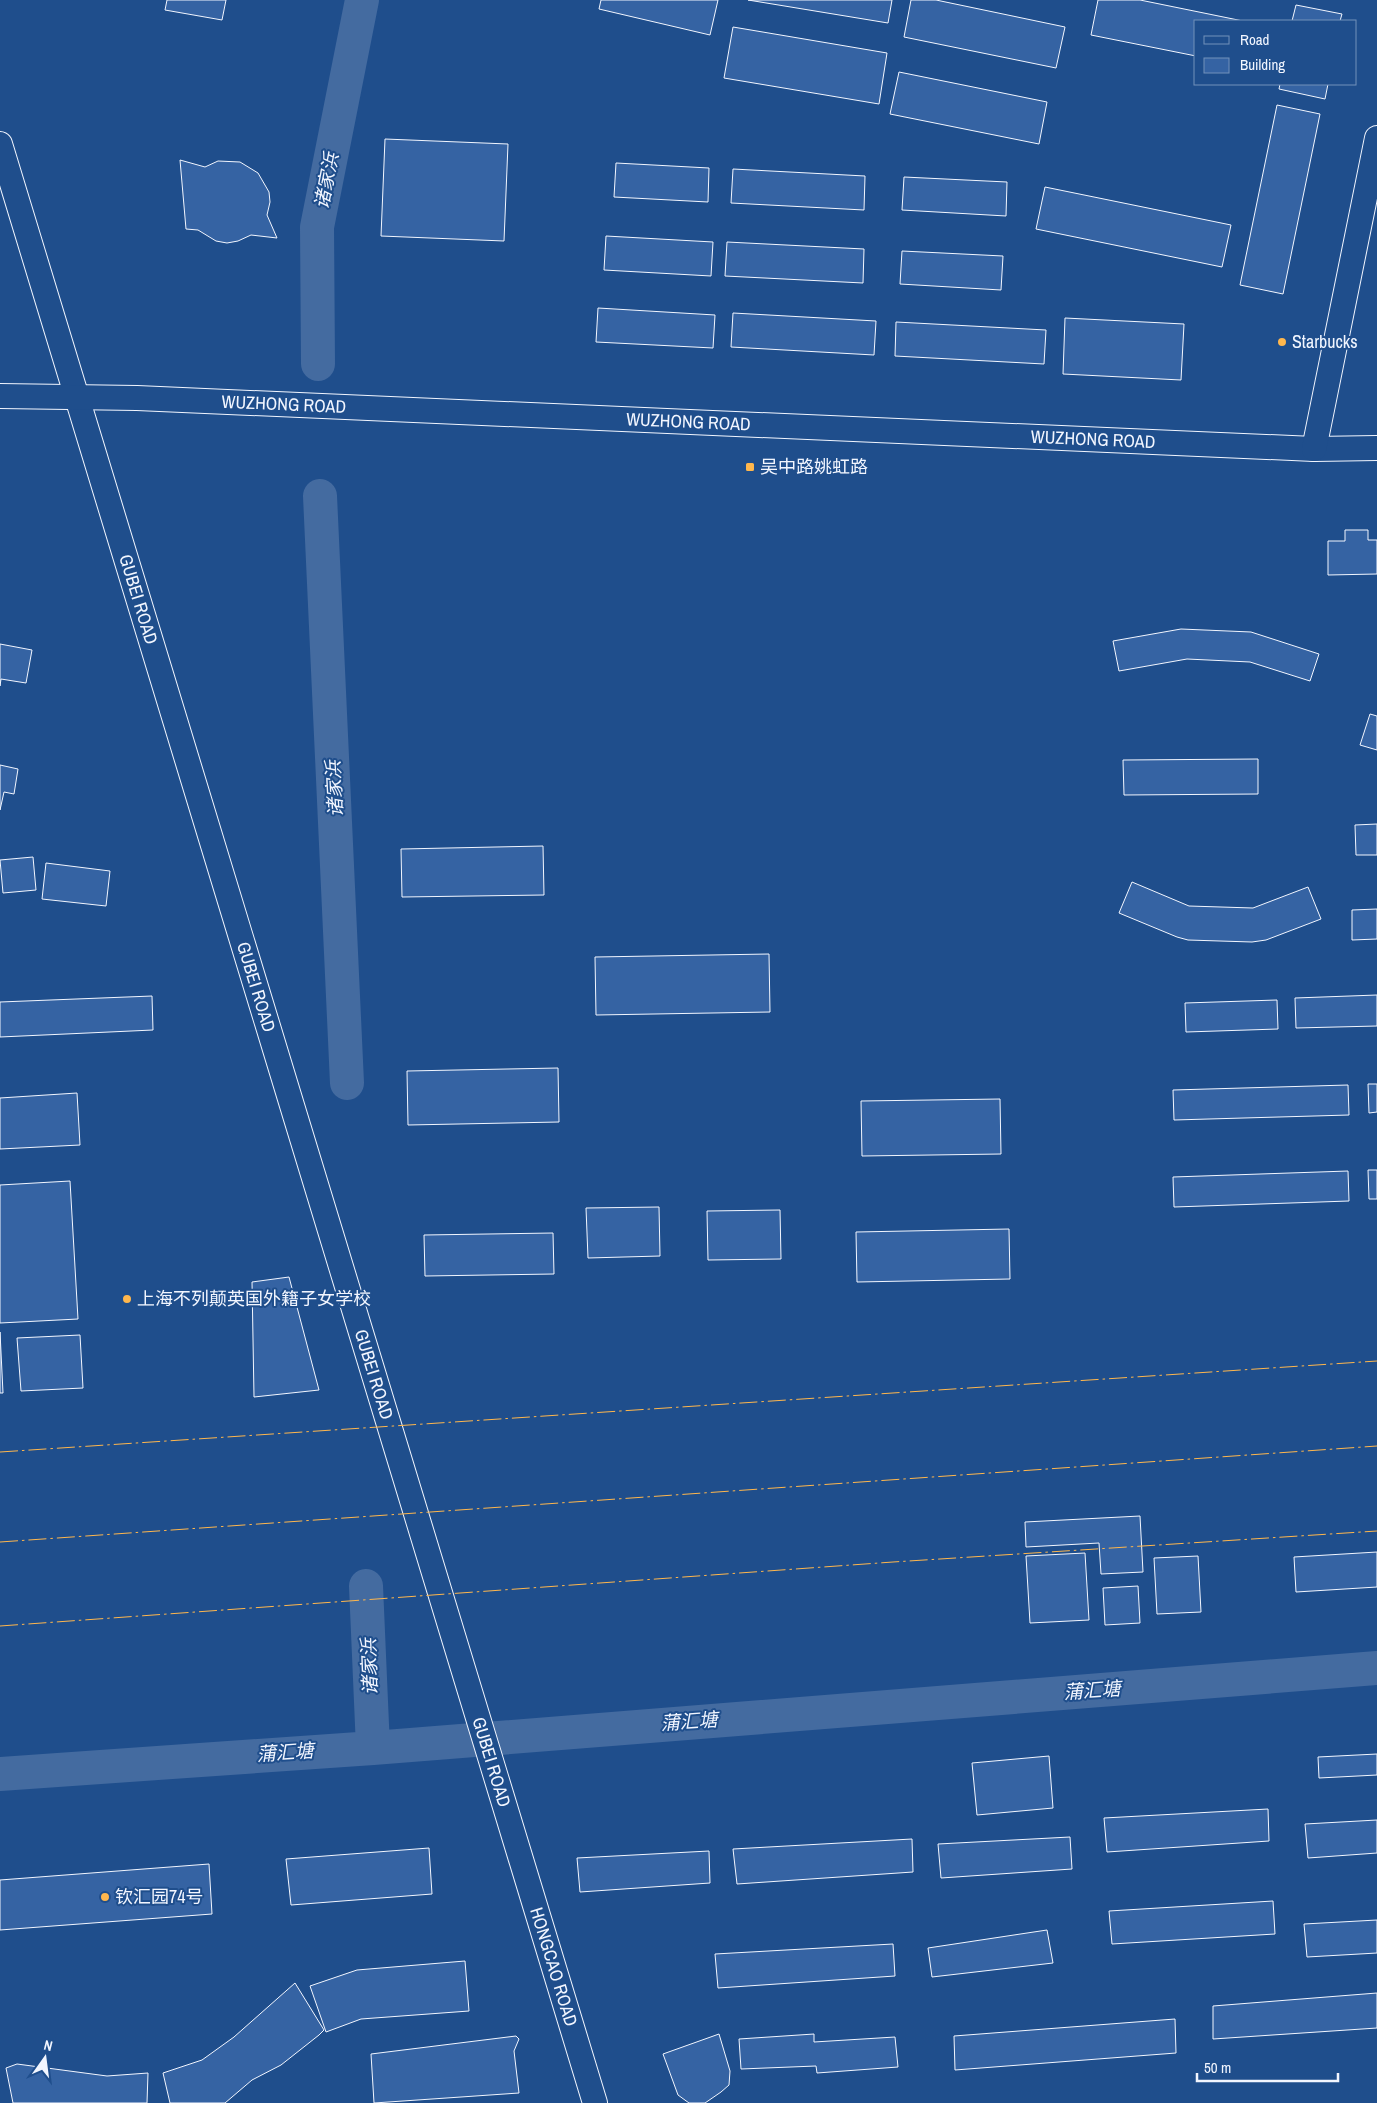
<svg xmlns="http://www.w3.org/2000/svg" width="1377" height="2103" viewBox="0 0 1377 2103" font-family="'Archivo Narrow','Noto Sans SC',sans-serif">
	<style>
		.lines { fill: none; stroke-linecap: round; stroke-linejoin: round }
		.river { stroke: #446ba0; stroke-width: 34 }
		.building { fill: #3563a3; stroke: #f2f6ff }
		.secondary-casing { stroke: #f2f6ff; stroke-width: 26 }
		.secondary { stroke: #1f4e8c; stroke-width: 24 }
		.power { stroke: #ffb74d; stroke-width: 1; stroke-dasharray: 18 4 2.5 4; stroke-linecap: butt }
		.poi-dot { fill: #ffb74d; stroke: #1f4e8c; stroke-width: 2 }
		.labels { text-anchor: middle; stroke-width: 4; stroke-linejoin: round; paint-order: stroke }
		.poi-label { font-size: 18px; fill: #f2f6ff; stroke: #1f4e8c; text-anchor: start }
		.street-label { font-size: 18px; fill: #f2f6ff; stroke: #1f4e8c }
		.water-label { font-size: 19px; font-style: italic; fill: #f2f6ff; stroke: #1f4e8c }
	</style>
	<rect width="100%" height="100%" fill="#1f4e8c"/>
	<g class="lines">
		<path class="river" d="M318,364L317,227L362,0
			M320,496L347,1083
			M366,1586L373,1748
			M0,1774L373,1748L1377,1668"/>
	</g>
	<path class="building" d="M167,0H226L222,20L165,10Z
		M601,0H718L710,35L599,9Z
		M748,0H892L888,23Z
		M911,0H936L1065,27L1056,68L904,37Z
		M1098,0H1140L1243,21H1196V56L1091,35Z
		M1296,5L1342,14L1340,21H1292Z
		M733,27L887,53L879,104L724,78Z
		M899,72L1047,102L1039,144L890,114Z
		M1280,84H1328L1325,99L1279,89Z
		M1277,105L1320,114L1283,294L1240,285Z
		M385,139L508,144L504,241L381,236Z
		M180,160L205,167L218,161L240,162L258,173L269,192L270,202L267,215L277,238L251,235L238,241L227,243L216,241L198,230L186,229Z
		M616,163L709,168L708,202L614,197Z
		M733,169L865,176L864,210L731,203Z
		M904,177L1007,182L1006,216L902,210Z
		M1045,187L1231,225L1222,267L1036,229Z
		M606,236L713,242L711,276L604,270Z
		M727,242L864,249L863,283L725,276Z
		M902,251L1003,256L1001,290L900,284Z
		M598,308L715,315L713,348L596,342Z
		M733,313L876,321L874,355L731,347Z
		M1065,318L1184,324L1181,380L1063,374Z
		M896,322L1046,330L1044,364L895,356Z
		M1345,530H1368V540H1377V574L1328,575V541H1345Z
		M1181,629L1251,632L1319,654L1310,681L1250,662L1187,659L1119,671L1113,641Z
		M0,644L32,650L26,683L1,679L0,686Z
		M1370,714L1377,716V750L1360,745Z
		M1258,759V794L1124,795L1123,760Z
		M0,765L18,769L14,794L4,792L0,810Z
		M1377,824V855H1356L1355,825Z
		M543,846L544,895L402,897L401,849Z
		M33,857L36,890L3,893L0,860Z
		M46,863L110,871L106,906L42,899Z
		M1132,882L1189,906L1253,908L1308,887L1321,919L1266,940L1252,942L1188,940L1177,937L1119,913Z
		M1377,909V939L1352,940V910Z
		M769,954L770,1012L596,1015L595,957Z
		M1377,995V1026L1296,1028L1295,998Z
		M152,996L153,1030L0,1037V1002Z
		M1277,1000L1278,1029L1186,1032L1185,1003Z
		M558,1068L559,1122L408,1125L407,1071Z
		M1368,1084H1377V1112L1369,1113Z
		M1348,1085L1349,1115L1174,1120L1173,1090Z
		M77,1093L80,1145L0,1149V1098Z
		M1000,1099L1001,1154L862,1156L861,1101Z
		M1368,1170H1377V1199H1369Z
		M1348,1171L1349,1201L1174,1207L1173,1177Z
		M70,1181L78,1319L0,1323V1185Z
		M659,1207L660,1256L588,1258L586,1208Z
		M780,1210L781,1259L708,1260L707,1211Z
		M1009,1229L1010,1279L857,1282L856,1232Z
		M553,1233L554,1274L425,1276L424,1235Z
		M289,1277L319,1390L254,1397L252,1282Z
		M0,1332L3,1393H0Z
		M80,1335L83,1388L21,1391L17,1338Z
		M1140,1516L1143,1572L1101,1574L1099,1543L1026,1547L1025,1522Z
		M1377,1552V1587L1296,1592L1294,1557Z
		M1085,1553L1089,1620L1030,1623L1026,1556Z
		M1198,1556L1201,1612L1157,1614L1154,1558Z
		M1138,1586L1140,1623L1105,1625L1103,1588Z
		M1377,1754V1775L1319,1778L1318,1757Z
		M1049,1756L1053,1808L977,1815L972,1763Z
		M1268,1809L1269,1841L1107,1852L1104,1818Z
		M1377,1820V1853L1308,1858L1305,1824Z
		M1070,1837L1072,1869L941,1878L938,1844Z
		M912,1839L913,1872L737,1884L733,1849Z
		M429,1848L432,1894L291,1905L286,1859Z
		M709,1851L710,1883L580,1892L577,1858Z
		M209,1864L212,1914L0,1930V1880Z
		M1273,1901L1275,1934L1112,1944L1109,1911Z
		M1377,1920V1953L1307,1957L1304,1924Z
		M1047,1930L1053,1963L932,1977L928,1948Z
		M893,1944L895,1976L718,1988L715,1954Z
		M465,1961L469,2011L361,2019L326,2032L310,1986L357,1970Z
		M295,1983L324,2030L319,2035L281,2065L252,2080L225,2103H170L163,2073L202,2060L234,2037Z
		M1377,1993V2028L1213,2039V2006Z
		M1175,2019L1176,2053L955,2070L954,2036Z
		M719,2034L730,2071L729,2085L721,2092L705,2103H689L678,2095L663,2054Z
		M814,2034V2042L895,2037L898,2067L817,2073L816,2066L741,2069L739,2039Z
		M516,2036L519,2039L514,2051L519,2093L374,2103L371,2054Z
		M17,2064L107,2076L148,2073L147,2103H13L6,2068Z"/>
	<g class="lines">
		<g class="secondary-casing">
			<g id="secondary">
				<path id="s1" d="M0,144L595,2103"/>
				<path id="s2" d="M0,396L137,398L1314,449L1377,448"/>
				<path d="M1314,449L1377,138"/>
			</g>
		</g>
		<use href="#secondary" class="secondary"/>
		<path class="power" d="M0,1452L1377,1361
			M0,1542L1377,1446
			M0,1626L893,1562L1377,1531"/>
	</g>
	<g class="poi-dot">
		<circle cx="1282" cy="342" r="5"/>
		<rect x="745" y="462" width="10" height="10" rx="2.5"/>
		<circle cx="127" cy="1299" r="5"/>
		<circle cx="105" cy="1897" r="5"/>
	</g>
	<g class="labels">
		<g class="poi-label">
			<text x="1292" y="348">Starbucks</text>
			<text x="760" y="473">吴中路姚虹路</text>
			<text x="137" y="1305">上海不列颠英国外籍子女学校</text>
			<text x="115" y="1903">钦汇园74号</text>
		</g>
		<g class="street-label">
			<text dy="6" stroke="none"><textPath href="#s2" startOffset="284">WUZHONG ROAD</textPath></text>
			<text dy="6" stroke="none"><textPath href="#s2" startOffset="689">WUZHONG ROAD</textPath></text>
			<text dy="6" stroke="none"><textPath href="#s2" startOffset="1094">WUZHONG ROAD</textPath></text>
			<text dy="6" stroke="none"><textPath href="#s1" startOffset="476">GUBEI ROAD</textPath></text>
			<text dy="6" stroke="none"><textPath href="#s1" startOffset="881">GUBEI ROAD</textPath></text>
			<text dy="6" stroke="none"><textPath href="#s1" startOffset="1286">GUBEI ROAD</textPath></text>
			<text dy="6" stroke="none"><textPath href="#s1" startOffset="1691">GUBEI ROAD</textPath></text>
			<text dy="6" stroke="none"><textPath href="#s1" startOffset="1905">HONGCAO ROAD</textPath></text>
		</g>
		<g class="water-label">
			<text transform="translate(326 181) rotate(-79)" y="7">诸家浜</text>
			<text transform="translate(334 789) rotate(-93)" y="7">诸家浜</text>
			<text transform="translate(369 1667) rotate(-92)" y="7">诸家浜</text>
			<text transform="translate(1092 1690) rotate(-4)" y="7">蒲汇塘</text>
			<text transform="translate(689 1721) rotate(-4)" y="7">蒲汇塘</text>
			<text transform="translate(285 1752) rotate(-4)" y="7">蒲汇塘</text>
		</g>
	</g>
	<rect x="1194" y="20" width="162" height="65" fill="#1f4e8c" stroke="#7391ba"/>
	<rect x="1204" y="36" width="25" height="8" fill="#1f4e8c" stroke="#7391ba"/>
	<text x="1240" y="45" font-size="15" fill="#f2f6ff">Road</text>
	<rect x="1204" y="58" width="25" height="15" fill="#3563a3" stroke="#7391ba"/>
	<text x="1240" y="70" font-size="15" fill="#f2f6ff">Building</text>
	<g transform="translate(45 2058) rotate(14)" stroke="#1f4e8c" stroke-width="4" paint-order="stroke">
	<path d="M0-4L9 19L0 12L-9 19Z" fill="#f2f6ff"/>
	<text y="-8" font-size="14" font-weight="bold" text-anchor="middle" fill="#f2f6ff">N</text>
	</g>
	<path d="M1197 2073v8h141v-8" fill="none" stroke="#f2f6ff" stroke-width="2.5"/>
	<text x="1204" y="2073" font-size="15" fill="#f2f6ff" stroke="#1f4e8c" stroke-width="4" paint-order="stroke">50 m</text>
</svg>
